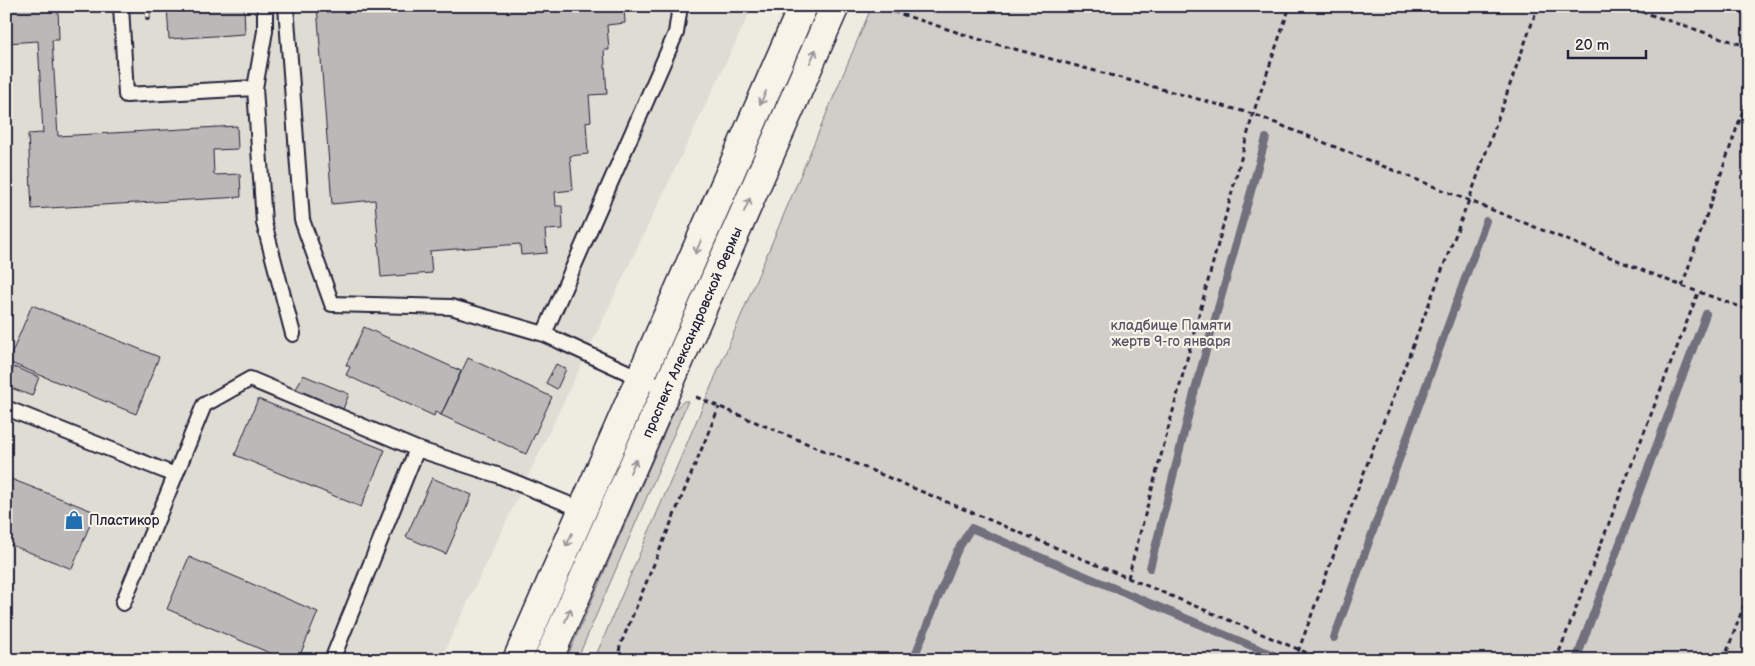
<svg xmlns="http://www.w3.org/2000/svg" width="1755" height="666" viewBox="0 0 1755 666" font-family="'Balsamiq Sans',sans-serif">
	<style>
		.built { fill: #dfdcd4 }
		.green { fill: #d1cdc9; stroke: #7a7882 }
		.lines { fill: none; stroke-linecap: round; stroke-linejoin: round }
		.stream { stroke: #716f7b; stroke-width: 8 }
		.building { fill: #bbb8b7; stroke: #22223b }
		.lane-casing { stroke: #22223b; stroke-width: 18 }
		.secondary-casing { stroke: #22223b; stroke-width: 31 }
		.path { stroke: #22223b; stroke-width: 3; stroke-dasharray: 5 4; stroke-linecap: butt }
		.lane { stroke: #f7f3e8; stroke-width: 14 }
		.secondary { stroke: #f7f3e8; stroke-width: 28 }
		.rail-casing { stroke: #22223b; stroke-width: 5.5 }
		.rail { stroke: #f7f3e8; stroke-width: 4; stroke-dasharray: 11; stroke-linecap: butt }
		.oneway { stroke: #97959a }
		.labels { text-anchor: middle; stroke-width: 4.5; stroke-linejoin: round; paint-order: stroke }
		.park-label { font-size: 14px; fill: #575566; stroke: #f7f3e8 }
		.street-label { font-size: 14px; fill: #22223b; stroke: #f7f3e8 }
		.poi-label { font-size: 14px; fill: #22223b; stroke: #f7f3e8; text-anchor: start }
	</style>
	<rect width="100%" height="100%" fill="#eeebe1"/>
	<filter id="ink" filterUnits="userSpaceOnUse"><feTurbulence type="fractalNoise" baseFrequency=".02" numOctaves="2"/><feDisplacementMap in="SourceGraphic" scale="10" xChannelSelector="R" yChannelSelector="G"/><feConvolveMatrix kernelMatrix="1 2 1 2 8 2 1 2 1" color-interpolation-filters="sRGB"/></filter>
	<g filter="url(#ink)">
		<path class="built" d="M6,6H753L440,660H6Z"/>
		<path class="green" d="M872,6H1749V660H594L705,401Z
			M684,401H688L577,660H566L675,409Z"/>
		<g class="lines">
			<path class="stream" d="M1150,568L1193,397L1266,138
				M1334,638L1486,221
				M913,660L957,551L971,528L1285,660
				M1576,660L1706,314"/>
		</g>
		<path class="building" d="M6,6H58L59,40H52L58,136L237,126L238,149L213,150L214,175L240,174L241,197L32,209L28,134L43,133L38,41L6,43Z
			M167,6H244L245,34L169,39Z
			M317,6H624L625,23L607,25L609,50H604L607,94L589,95L591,121L586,122L588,154L570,156L573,190L555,192L556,206H562L563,229L545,230L547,253L521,255L520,244L430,251L432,273L381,277L375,200L332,204Z
			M32,305L159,357L136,414L8,362Z
			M364,327L461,371L441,415L435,412L434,416L346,375L350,367L346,365Z
			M468,358L552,397L526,454L441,415Z
			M556,364L566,369L557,389L546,383Z
			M14,367L39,377L32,396L6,386Z
			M303,375L349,394L343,409L296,389Z
			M258,399L385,450L361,507L235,455Z
			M6,477L95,512L72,569L6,543Z
			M432,478L472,495L446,554L406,537Z
			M189,557L318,612L298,660H286L167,609Z"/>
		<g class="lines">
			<g class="lane-casing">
				<path id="lane" d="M121,6L126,95L255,88
					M265,6V31L255,88L264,223L293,334
					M286,6L302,220L332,304L451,307L544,334L666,390
					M544,334L676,33L680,6
					M6,408L175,475
					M123,603L204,405L250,379L417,449L497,475L583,510
					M332,660L417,449"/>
			</g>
			<g class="secondary-casing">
				<g id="secondary">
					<path d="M517,660L803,6"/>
					<path id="s1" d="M548,660L835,6"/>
				</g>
			</g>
			<path class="path" d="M876,6L978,39L1253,114L1682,286L1749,310
				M1624,6L1749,47
				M1682,286L1749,93
				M696,397L1324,660
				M1128,578L1253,114L1290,6
				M618,660L620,646L719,407
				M1295,660L1366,467L1469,200L1538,6
				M1556,660L1698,293
				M1724,660L1749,591"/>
			<use href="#lane" class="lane"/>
			<use href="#secondary" class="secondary"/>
			<g class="rail-casing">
				<path id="rail" d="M147,6L148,18"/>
			</g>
			<use href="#rail" class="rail"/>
		</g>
		<defs><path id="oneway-shaft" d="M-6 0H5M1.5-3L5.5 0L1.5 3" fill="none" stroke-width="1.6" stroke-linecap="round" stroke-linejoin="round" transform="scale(1.25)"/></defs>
		<g class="oneway">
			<use href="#oneway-shaft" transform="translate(813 56) rotate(-66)"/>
			<use href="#oneway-shaft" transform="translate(763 98) rotate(114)"/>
			<use href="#oneway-shaft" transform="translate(747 205) rotate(-66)"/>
			<use href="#oneway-shaft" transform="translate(698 247) rotate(114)"/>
			<use href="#oneway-shaft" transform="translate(633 466) rotate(-66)"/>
			<use href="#oneway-shaft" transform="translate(569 540) rotate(114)"/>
			<use href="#oneway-shaft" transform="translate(568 615) rotate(-66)"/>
		</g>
	</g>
	<defs>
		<g id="shop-bare" transform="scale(1.5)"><path d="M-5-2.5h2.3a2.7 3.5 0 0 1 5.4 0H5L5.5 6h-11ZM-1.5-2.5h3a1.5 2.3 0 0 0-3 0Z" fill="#1f6fb2" stroke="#f7f3e8" stroke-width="2.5" paint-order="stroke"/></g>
	</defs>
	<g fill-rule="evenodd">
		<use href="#shop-bare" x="74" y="520"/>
	</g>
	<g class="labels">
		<g class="park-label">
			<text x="1171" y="330">кладбище Памяти<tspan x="1171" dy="16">жертв 9-го января</tspan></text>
		</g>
		<g class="street-label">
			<text dy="5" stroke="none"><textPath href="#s1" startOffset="358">проспект Александровской Фермы</textPath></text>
		</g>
		<g class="poi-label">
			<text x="89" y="525">Пластикор</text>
		</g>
	</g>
	<rect width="1755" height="666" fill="none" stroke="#f7f3e8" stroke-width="25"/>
	<rect x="12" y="12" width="1730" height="641" fill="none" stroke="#22223b" stroke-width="2" filter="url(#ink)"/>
	<path d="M1568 50v8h78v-8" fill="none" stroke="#22223b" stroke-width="2.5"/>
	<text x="1575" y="50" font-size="15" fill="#22223b" stroke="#f7f3e8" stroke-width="4" paint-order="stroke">20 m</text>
</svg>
